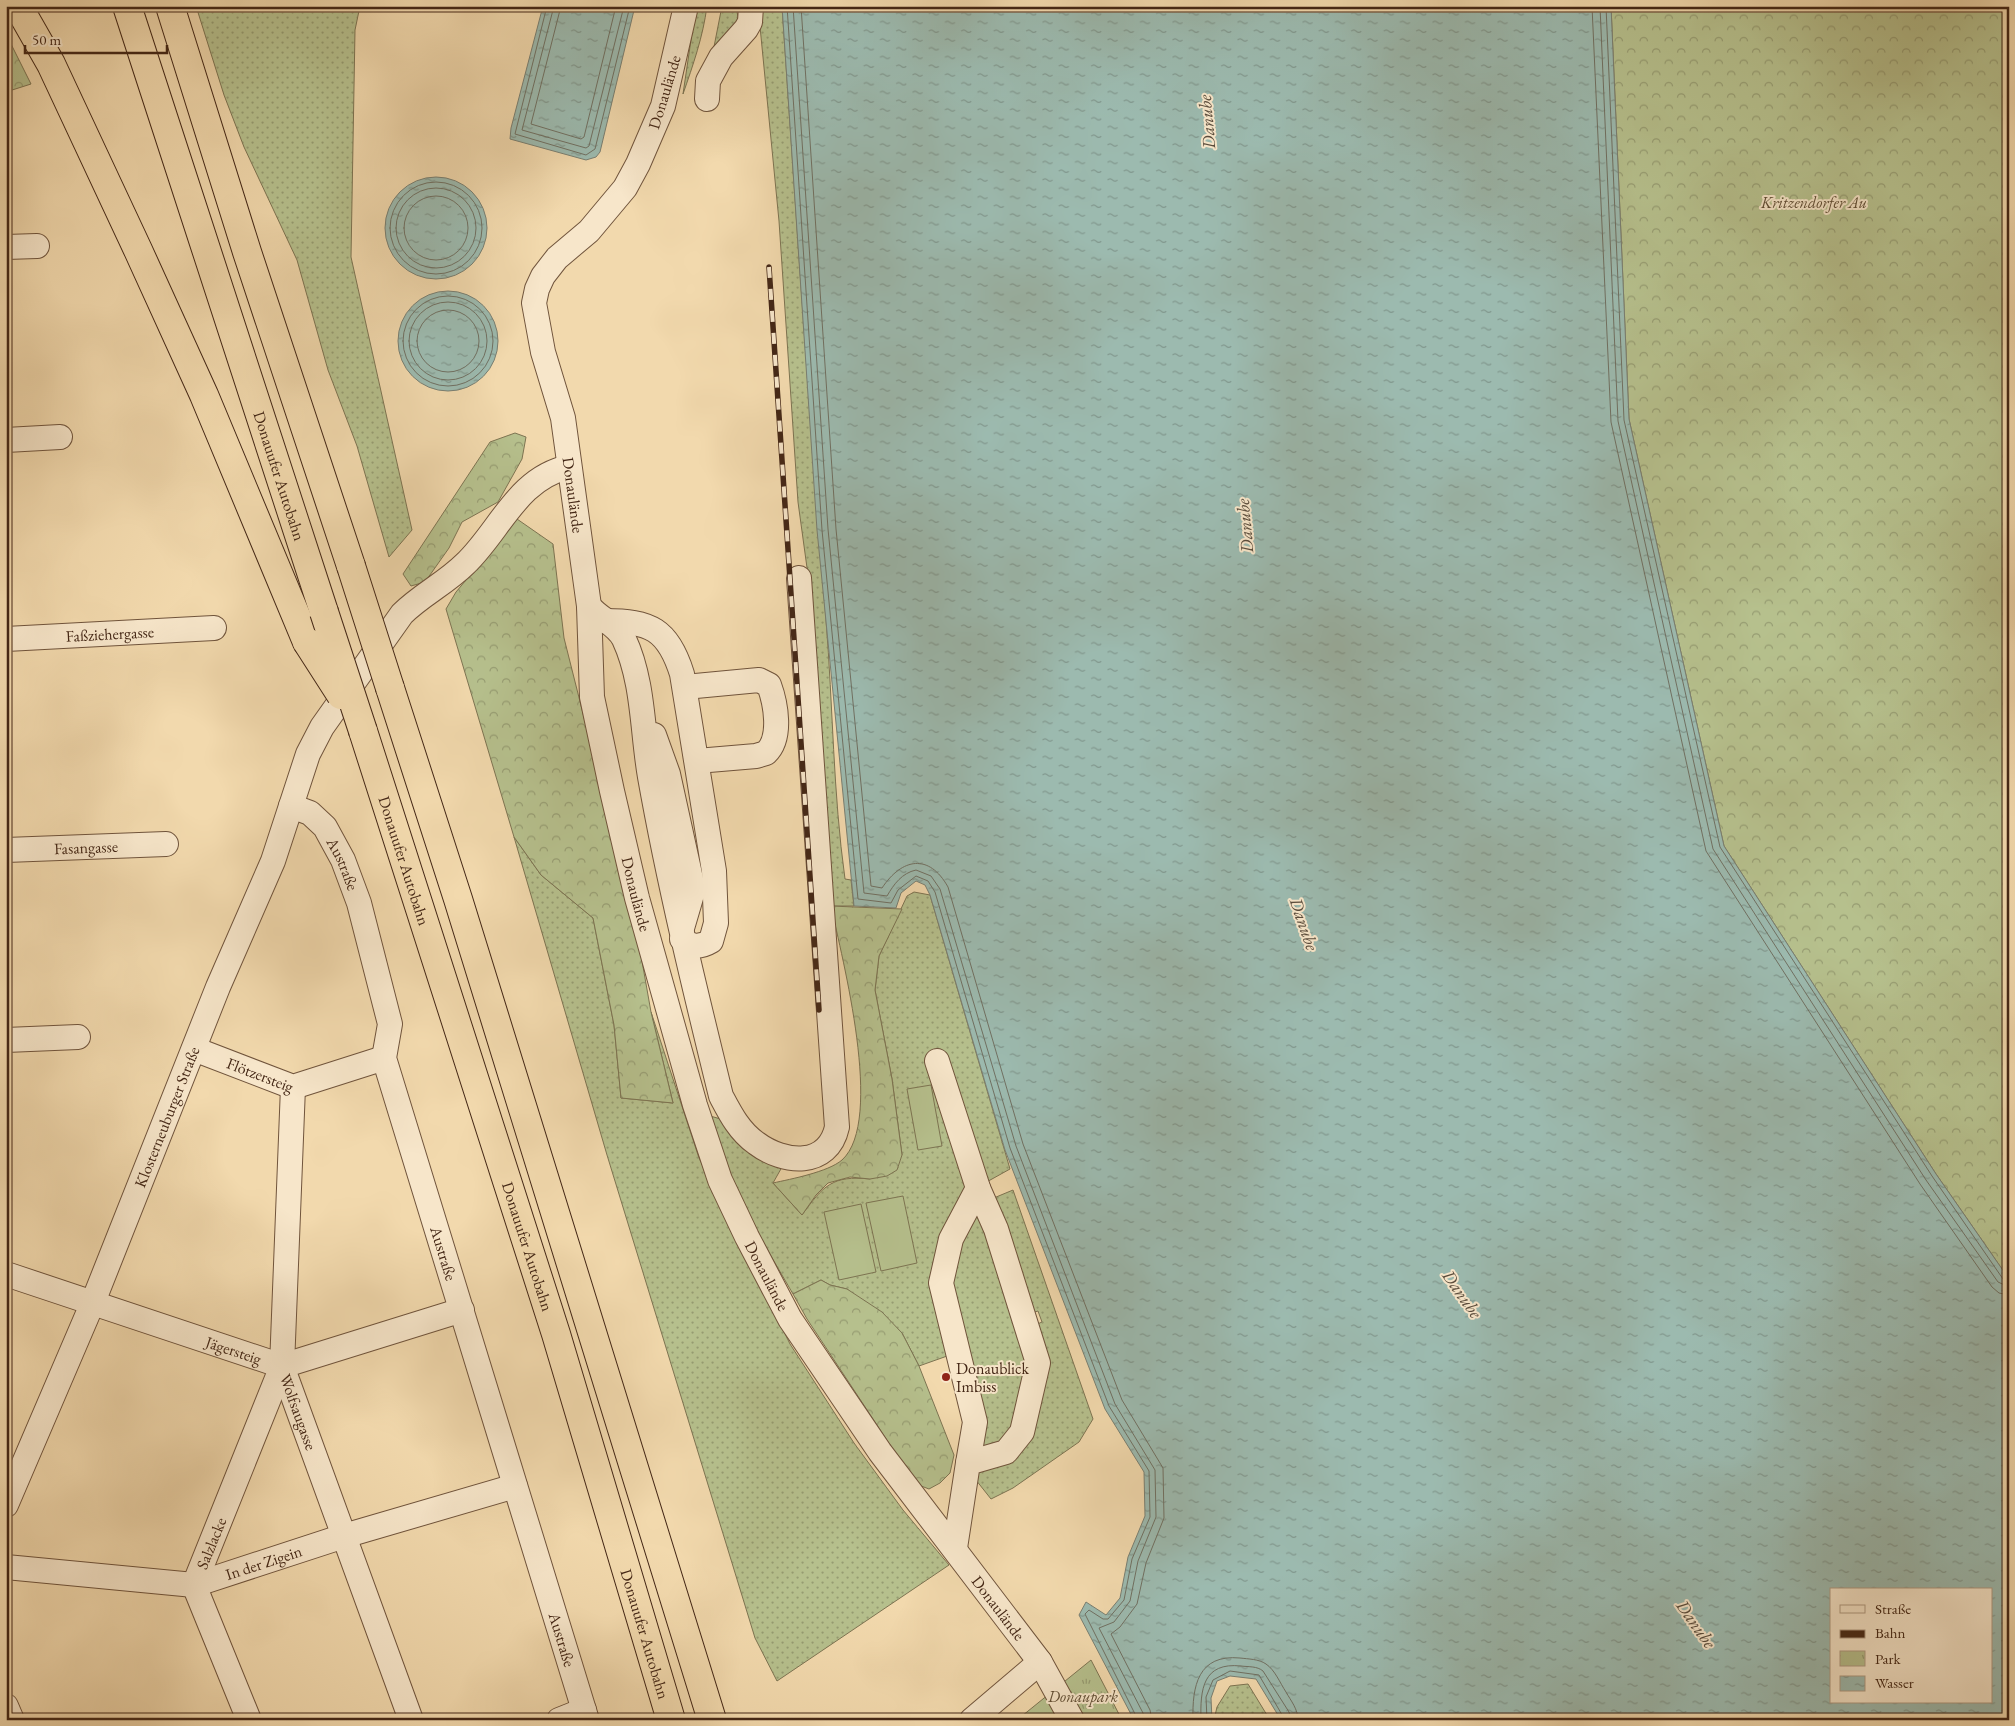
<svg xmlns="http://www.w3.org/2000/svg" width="2015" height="1726" viewBox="0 0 2015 1726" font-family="'EB Garamond',serif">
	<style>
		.grass { fill: url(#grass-dots); stroke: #7d7452 }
		.forest { fill: url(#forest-crowns); stroke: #7d7452 }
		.park { fill: url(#park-tufts); stroke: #7d7452 }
		.garden { fill: #b6c08d; stroke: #7d7452 }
		.water { fill: url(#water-ripples); stroke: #797f72; fill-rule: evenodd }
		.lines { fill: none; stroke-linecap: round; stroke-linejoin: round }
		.shore { stroke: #707062; stroke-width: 1 }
		.minor-casing { stroke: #70543c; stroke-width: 26 }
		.highway-casing { stroke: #442716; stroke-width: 30 }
		.minor { stroke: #f7e6ca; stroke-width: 24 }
		.highway { stroke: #f2d9ad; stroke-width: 28 }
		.rail-casing { stroke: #442716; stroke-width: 5.5 }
		.rail { stroke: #f7e6ca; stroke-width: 4; stroke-dasharray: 11; stroke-linecap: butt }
		.highway-bridge-casing { stroke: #442716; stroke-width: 30; stroke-linecap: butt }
		.highway-bridge { stroke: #f2d9ad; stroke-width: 28 }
		.poi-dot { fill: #8f2418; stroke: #f7e6ca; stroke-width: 2 }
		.labels { text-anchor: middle; stroke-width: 4; stroke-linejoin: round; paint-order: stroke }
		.street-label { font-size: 16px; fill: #442716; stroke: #f7e6ca }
		.park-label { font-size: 16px; font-style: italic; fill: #604d34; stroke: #f7e6ca }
		.poi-label { font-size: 16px; fill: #442716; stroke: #f7e6ca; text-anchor: start }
		.water-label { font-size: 18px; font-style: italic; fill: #5a4c3c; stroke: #f7e6ca }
	</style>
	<defs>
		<pattern id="grass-dots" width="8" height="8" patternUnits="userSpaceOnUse" patternTransform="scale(1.25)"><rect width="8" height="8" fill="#b6c08d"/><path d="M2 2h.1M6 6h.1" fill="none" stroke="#969c72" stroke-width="1.8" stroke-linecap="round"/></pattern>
		<pattern id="forest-crowns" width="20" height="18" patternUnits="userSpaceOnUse" patternTransform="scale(1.25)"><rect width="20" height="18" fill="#b6c08d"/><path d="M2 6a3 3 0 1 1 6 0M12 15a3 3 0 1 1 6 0" fill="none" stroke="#969c72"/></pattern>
		<pattern id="park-tufts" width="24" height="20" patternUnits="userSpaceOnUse" patternTransform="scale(1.25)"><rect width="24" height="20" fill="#b6c08d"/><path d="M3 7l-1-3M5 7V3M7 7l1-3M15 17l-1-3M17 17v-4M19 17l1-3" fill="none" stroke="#969c72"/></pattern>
		<pattern id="water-ripples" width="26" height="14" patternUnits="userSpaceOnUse" patternTransform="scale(1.25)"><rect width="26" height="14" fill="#9cbaaf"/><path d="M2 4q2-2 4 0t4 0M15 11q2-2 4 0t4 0" fill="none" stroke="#81978d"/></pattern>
	</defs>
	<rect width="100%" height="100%" fill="#f2d9ad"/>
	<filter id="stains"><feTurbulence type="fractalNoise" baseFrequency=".004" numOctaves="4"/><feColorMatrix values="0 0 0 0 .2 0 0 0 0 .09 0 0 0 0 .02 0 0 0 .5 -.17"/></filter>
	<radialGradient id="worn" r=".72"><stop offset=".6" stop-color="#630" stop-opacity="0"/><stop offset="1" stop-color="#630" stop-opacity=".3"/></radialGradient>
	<path class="grass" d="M196,6H360L355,30L351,257L412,530L389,557L357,446L328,370L297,260L244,147L224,95Z
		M696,6H707C703,37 693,65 683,94Z
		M722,6H736L739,23L711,62Z
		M758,6H782C796,211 809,416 826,620C833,706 833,793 845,879L851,880L854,906H831L808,575L798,502L779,221Z
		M514,837L541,875L593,918L614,1025L621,1098L673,1103L651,1012L699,1158L790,1344L854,1443L903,1510L949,1565L777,1681L755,1638L607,1155Z
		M914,892L930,895L1010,1169L983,1184L966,1183L963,1195L947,1231L950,1355L919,1366L902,1333L847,1289L830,1285L821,1280L793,1294L732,1189L710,1116L721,1119L782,1167L773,1183L802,1215C823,1186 832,1175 870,1179L902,1155L892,1079L875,990L879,956L907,896Z
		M1013,1190L1093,1419L1079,1442L1013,1488L991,1499L972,1475L1013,1453L1033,1326L1042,1322L1038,1311L1028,1314L989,1200Z
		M974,1212L979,1213L1032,1369L1004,1447L981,1449L955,1316L950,1267Z
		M1248,1684L1270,1720H1214L1217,1707L1230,1686Z"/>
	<path class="forest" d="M1611,6H2009V1279L1936,1174L1724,846L1629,419Z
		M6,34L31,84L9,91H6Z
		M515,433L526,437L522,459L498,502L462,522L449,548L425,582L411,586L403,574L490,442Z
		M517,519L553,544L564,638L634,916L651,1012L673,1103L621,1098L614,1025L593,918L541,875L514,837L446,609L456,592Z
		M831,906L902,909L879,956L875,990L892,1079L902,1155L897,1170L887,1176L870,1179L850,1177L828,1183L816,1195L802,1215L773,1183C791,1179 828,1172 842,1160C885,1121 842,958 831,906Z
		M821,1280L830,1285L847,1289L882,1312L902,1333L919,1366L954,1455L950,1473L940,1483L929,1489L916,1484L807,1319L793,1294Z"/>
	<path class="park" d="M1091,1660L1122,1720H1017Z"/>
	<path class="garden" d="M931,1085L942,1146L918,1150L907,1089Z
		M903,1196L917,1263L881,1271L866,1203Z
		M861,1204L876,1272L839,1280L824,1212Z"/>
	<path class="water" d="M543,6H635L600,152L596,157L586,160L510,139L511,128Z
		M782,6H1611L1629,419L1724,846L1936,1174L2009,1279V1720H1281L1256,1679L1230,1676L1217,1681L1211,1698L1212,1720H1134L1079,1615L1086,1602L1106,1615L1120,1598L1128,1557L1145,1516L1144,1472L1105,1409L1005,1150L930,895L925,885L916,881L901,893L896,908L854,906L817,530ZM1831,1590H1991V1702H1831Z
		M385 228a51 51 0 1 1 102 0a51 51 0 1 1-102 0Z
		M398 341a50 50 0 1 1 100 0a50 50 0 1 1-100 0Z"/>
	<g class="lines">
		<path class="shore" d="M547,6L515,134L586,155L595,149L630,6
			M554,6L522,130L586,148L589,146L624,6
			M561,6L531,124L581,139L584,137L616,6
			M787,6L822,530L858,899L891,903L898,890L916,876L928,881L935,892L1010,1148L1109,1406L1149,1471L1150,1517L1132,1559L1124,1600L1108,1619H1103L1089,1610L1085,1614L1138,1720
			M793,6L828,529L864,893L887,896C894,884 902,873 916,870L931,876L940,889L1016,1146L1115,1404L1155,1470L1156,1517L1138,1561L1130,1601L1114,1622L1099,1628L1143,1713L1144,1720
			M801,6L836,529L871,886L882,888C902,858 929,853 948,887L1023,1144L1122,1400L1163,1468L1164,1518L1146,1563L1137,1604L1120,1627L1111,1634L1150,1710L1152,1720
			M1592,6L1611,422L1706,851L1920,1184L1992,1287L1999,1293L2009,1295
			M1600,6L1618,421L1713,849L1926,1180L1998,1282L2009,1287
			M1606,6L1624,420L1720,847L1932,1176L2003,1279L2009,1281
			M390 228a46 46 0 1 1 92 0a46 46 0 1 1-92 0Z
			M396 228a40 40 0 1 1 80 0a40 40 0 1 1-80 0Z
			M404 228a32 32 0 1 1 64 0a32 32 0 1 1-64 0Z
			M403 341a45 45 0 1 1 90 0a45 45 0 1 1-90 0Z
			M409 341a39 39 0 1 1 78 0a39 39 0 1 1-78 0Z
			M417 341a31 31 0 1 1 62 0a31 31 0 1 1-62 0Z
			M1193,1720C1192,1686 1198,1654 1240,1658C1248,1659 1259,1659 1266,1664C1275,1670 1280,1683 1286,1692C1291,1701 1298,1709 1298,1720
			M1201,1720C1200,1689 1203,1662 1241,1666C1249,1667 1257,1666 1263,1671L1289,1712L1291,1720
			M1207,1720L1206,1697L1213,1680L1230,1671L1259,1675L1285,1720"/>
		<g class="minor-casing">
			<g id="minor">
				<path id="s1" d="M686,6L663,106L638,164L625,188L589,231L557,258L543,276L537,289L534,303L543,352L563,418L589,606L592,697L612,791L637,898L695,1105L720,1180L747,1237L790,1319L880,1452L1040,1662L1072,1720"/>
				<path d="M707,99L708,81L721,57L746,29L750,22L751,6"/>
				<path d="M6,247L37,246"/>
				<path d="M6,440L60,437"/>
				<path d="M589,606C599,619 617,624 624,639C644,682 642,731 650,777C669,884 695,990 721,1096C730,1113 739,1131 756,1143C784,1164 828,1168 837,1127L799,578"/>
				<path d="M605,621C650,621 668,629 682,674L714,871L716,923L711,941C701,947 691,948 682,939"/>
				<path id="s2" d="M6,639L214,628"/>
				<path d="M685,687L759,680L769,685C776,704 782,738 766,753L756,756L697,761"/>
				<path d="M654,735L668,774L691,879L692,894L682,928"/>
				<path id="s3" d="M291,806L310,813L325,827L343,860L359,903L390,1024L384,1058L587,1720"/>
				<path id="s4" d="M6,850L166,844"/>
				<path d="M6,1040L78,1037"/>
				<path id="s5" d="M194,1049L293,1087L384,1058"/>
				<path d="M937,1061L978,1188L996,1229L1038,1363L1022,1432L1006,1452L968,1463L955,1548"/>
				<path id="s6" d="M293,1087L282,1366L411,1720"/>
				<path id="s7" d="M6,1274L282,1366L462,1310"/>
				<path d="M968,1463L975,1422L941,1283L951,1239L978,1188"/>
				<path id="s8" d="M6,1505L93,1302L218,987L273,861L308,754L322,727L402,614C421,595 446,583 465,564C500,531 517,478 569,467"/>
				<path id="s9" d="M6,1567L194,1585L344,1536L515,1486"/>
				<path d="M6,1706L12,1720"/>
				<path id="s10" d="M249,1720L194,1585L282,1366"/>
				<path d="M559,1720L584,1710"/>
				<path d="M972,1720L1040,1662"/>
			</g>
		</g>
		<g class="highway-casing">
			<g id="highway">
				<path d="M18,6L51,64L138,250L204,395L307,642"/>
				<path id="s11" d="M127,6L324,612"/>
				<path d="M170,6L247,252L351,566"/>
				<path d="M390,688L458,899L712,1720"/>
				<path id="s12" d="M363,731L556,1334L671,1720"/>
			</g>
		</g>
		<use href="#minor" class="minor"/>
		<use href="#highway" class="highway"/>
		<g class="rail-casing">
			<path id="rail" d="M769,267L819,1010"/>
		</g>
		<use href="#rail" class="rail"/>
		<g class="highway-bridge-casing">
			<path id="highway-bridge" d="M351,566L390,688
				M324,612L363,731
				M307,642L341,695"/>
		</g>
		<use href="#highway-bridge" class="highway-bridge"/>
	</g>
	<circle class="poi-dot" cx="946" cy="1377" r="5"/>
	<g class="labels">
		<g class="street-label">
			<text transform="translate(664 92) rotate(-73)" y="6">Donaulände</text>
			<text dy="6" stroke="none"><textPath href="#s11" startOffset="494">Donauufer Autobahn</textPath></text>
			<text dy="6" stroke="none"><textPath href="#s1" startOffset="539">Donaulände</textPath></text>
			<text dy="6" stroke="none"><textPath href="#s2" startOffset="104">Faßziehergasse</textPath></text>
			<text dy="6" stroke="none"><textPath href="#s4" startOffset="80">Fasangasse</textPath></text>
			<text dy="6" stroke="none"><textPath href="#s12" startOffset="136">Donauufer Autobahn</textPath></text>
			<text dy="6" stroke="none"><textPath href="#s3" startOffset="82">Austraße</textPath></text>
			<text dy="6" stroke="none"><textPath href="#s1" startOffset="944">Donaulände</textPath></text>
			<text dy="6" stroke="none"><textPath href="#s5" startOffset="71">Flötzersteig</textPath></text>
			<text dy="6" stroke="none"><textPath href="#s8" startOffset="420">Klosterneuburger Straße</textPath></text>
			<text dy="6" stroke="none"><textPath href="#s12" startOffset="541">Donauufer Autobahn</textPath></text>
			<text dy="6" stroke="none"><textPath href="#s3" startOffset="488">Austraße</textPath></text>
			<text dy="6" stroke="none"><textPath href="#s1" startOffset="1349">Donaulände</textPath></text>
			<text dy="6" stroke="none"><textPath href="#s7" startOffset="240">Jägersteig</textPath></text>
			<text dy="6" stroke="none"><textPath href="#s6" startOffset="328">Wolfsaugasse</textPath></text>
			<text dy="6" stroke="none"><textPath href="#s10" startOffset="191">Salzlacke</textPath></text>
			<text dy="6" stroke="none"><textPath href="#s9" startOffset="262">In der Zigein</textPath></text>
			<text dy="6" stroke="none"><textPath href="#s1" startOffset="1754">Donaulände</textPath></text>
			<text dy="6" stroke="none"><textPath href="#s12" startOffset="946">Donauufer Autobahn</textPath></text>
			<text dy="6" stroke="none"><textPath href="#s3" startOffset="892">Austraße</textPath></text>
		</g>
		<g class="park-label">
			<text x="1814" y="208">Kritzendorfer Au</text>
			<text x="1083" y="1702">Donaupark</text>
		</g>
		<g class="poi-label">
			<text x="956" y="1374">Donaublick<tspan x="956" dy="18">Imbiss</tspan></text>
		</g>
		<g class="water-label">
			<text transform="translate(1207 122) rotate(-95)" y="6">Danube</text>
			<text transform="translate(1245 526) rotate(-95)" y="6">Danube</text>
			<text transform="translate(1304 924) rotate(71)" y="6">Danube</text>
			<text transform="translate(1462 1294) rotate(55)" y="6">Danube</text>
			<text transform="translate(1696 1624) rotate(55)" y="6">Danube</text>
		</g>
	</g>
	<rect width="2015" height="1726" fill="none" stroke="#f2d9ad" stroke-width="25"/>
	<rect x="8" y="8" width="2000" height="1711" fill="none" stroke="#442716" stroke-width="2.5"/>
	<rect x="12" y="12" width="1990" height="1701" fill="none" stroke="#442716"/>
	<rect x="1830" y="1588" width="162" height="115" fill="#f7e6ca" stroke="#af9a82"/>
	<rect x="1840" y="1605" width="25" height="8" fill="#f7e6ca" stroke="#af9a82"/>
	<text x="1875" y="1614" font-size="15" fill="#442716">Straße</text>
	<rect x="1840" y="1630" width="25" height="8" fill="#442716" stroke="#af9a82"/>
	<text x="1875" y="1638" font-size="15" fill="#442716">Bahn</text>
	<rect x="1840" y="1651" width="25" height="15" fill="url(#park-tufts)" stroke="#af9a82"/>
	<text x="1875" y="1664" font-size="15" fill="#442716">Park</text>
	<rect x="1840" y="1676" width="25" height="15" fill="url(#water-ripples)" stroke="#af9a82"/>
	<text x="1875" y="1688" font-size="15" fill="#442716">Wasser</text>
	<path d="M25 45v8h142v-8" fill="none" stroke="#442716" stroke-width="2.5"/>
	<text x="32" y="45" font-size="15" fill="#442716" stroke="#f7e6ca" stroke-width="4" paint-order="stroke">50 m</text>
	<rect width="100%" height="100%" filter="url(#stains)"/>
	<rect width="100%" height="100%" fill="url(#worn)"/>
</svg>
